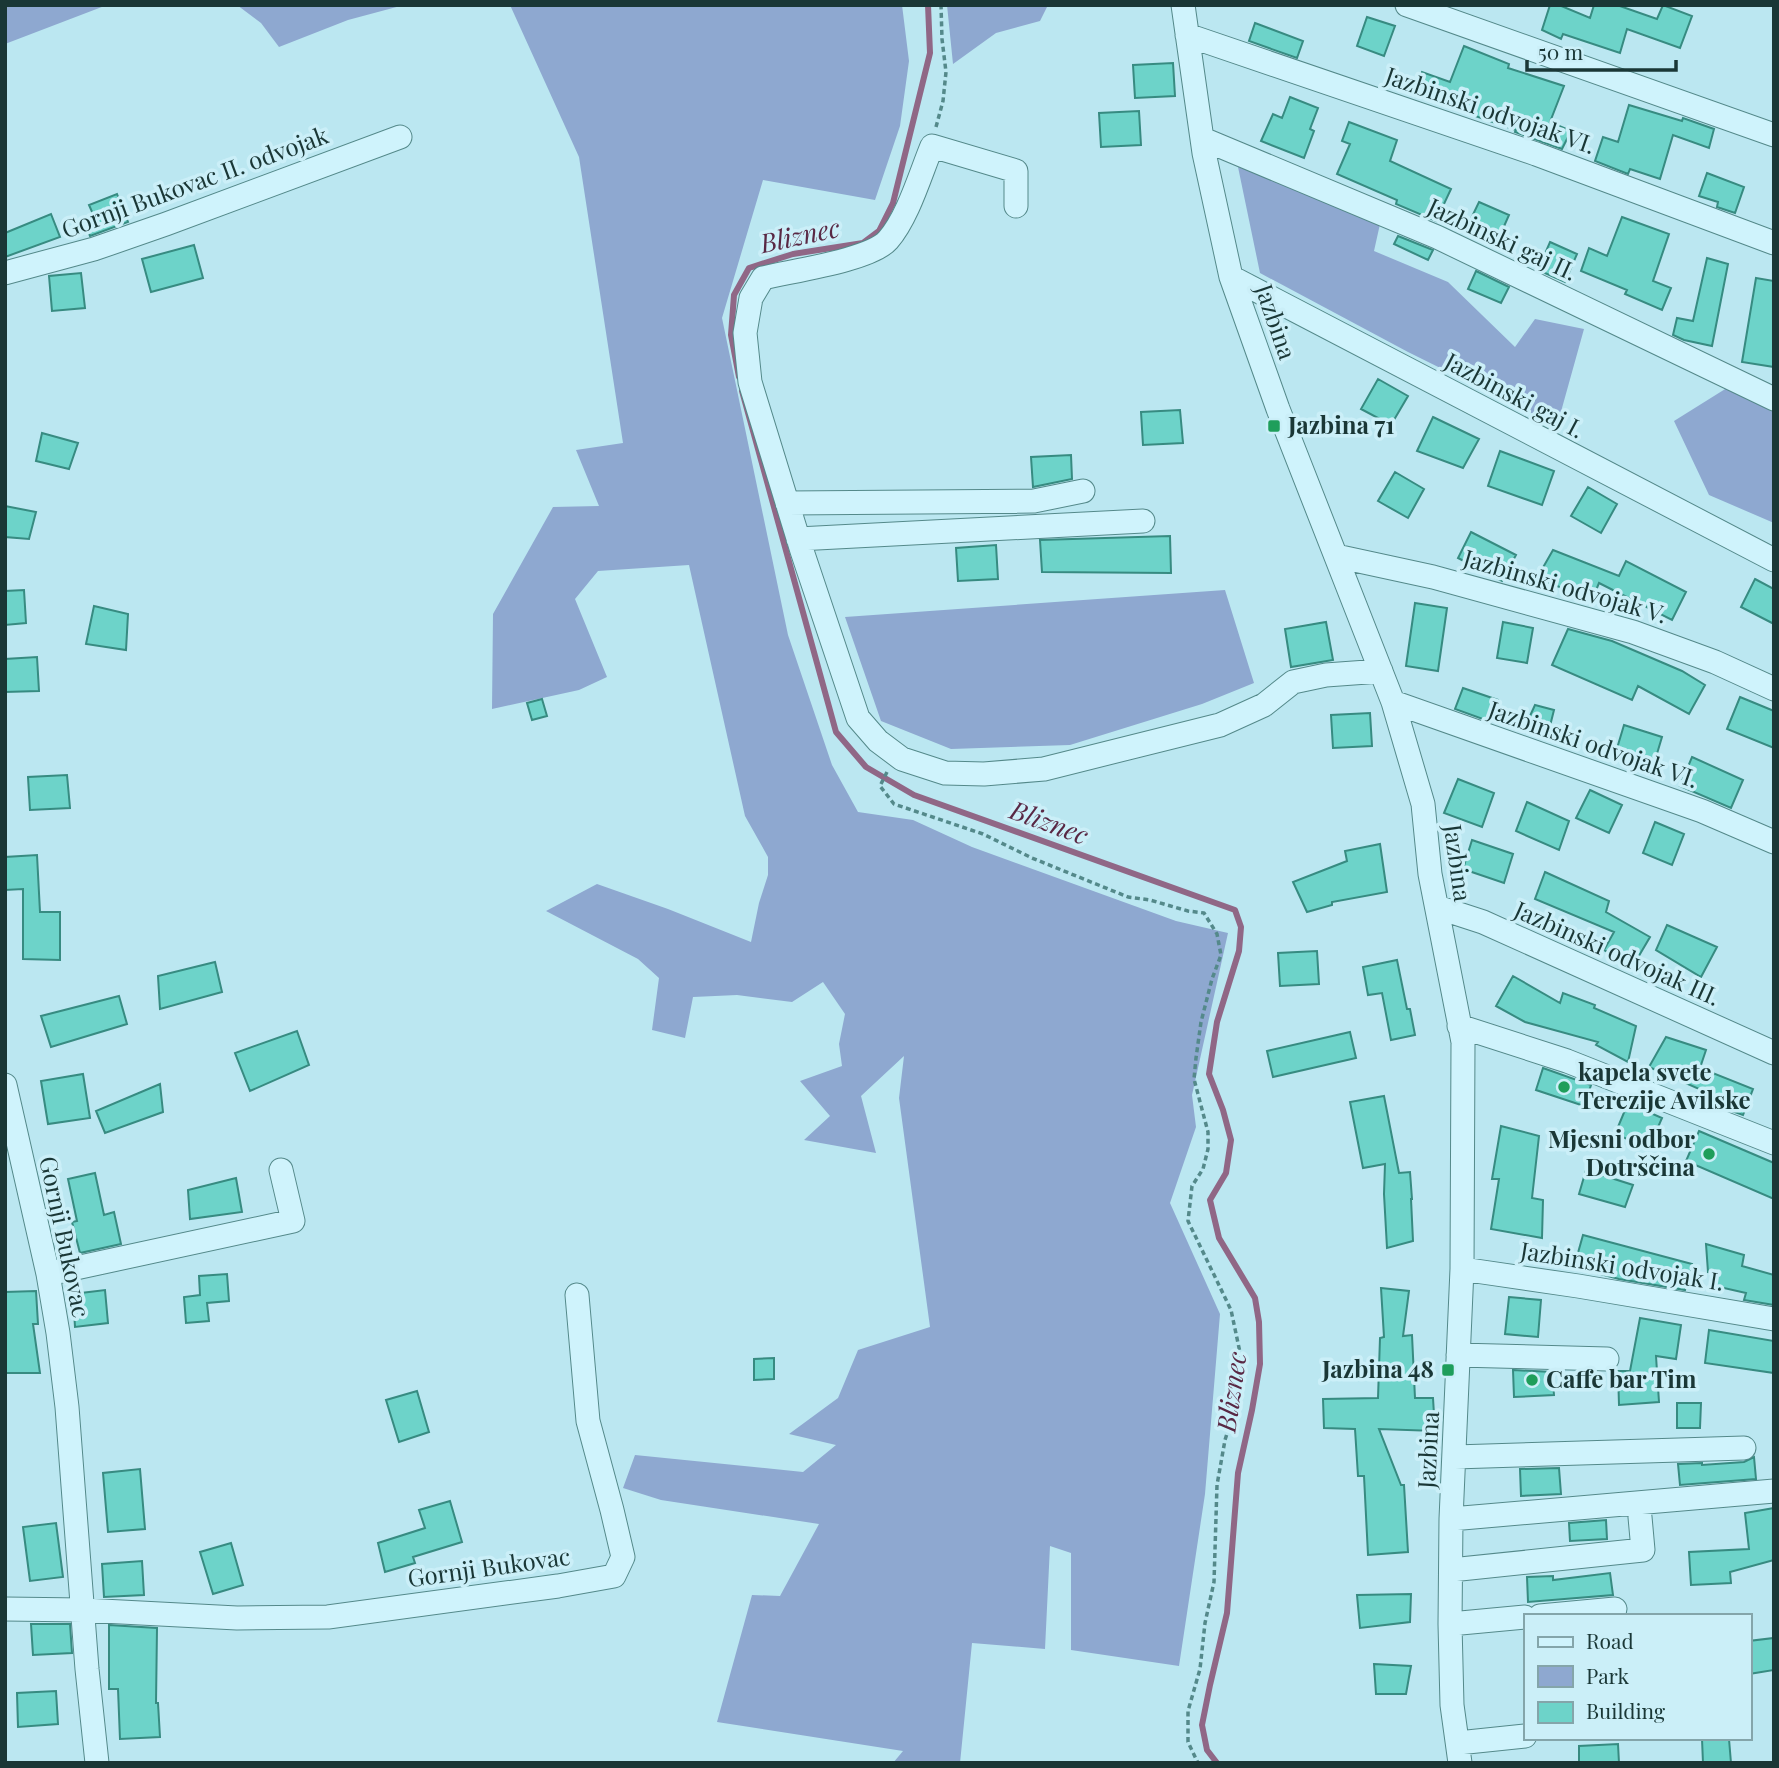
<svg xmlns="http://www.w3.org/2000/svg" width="1779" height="1768" viewBox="0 0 1779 1768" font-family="'Playfair Display',serif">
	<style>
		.green { fill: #8ea8d0 }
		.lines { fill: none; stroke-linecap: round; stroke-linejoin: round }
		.stream { stroke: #906786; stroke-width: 6 }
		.building { fill: #6dd3c9; stroke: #378b81; stroke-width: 2 }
		.minor-casing { stroke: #54898a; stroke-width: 25 }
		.path { stroke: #54898a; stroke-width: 3.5; stroke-dasharray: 5 3.5; stroke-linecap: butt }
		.minor { stroke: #cff3fc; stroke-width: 23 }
		.poi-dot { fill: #1f9e5b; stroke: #cbeff8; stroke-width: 2.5 }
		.labels { text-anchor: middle; stroke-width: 7; stroke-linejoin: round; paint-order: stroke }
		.street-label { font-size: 24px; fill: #1a3736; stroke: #cbeff8 }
		.poi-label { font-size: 24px; font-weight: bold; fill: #1a3736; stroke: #cbeff8; text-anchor: start }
		.water-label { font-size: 26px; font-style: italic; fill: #592844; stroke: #cbeff8 }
	</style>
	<rect width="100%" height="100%" fill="#bbe7f1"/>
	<path class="green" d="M5,5H107L5,44Z
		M237,5H404L348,20L279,47L261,23Z
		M510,5H902L909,61L900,126L875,200L763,180L722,318L788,635L832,765L858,812L913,820L972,847L1176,921L1228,933L1192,1095L1196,1127L1170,1203L1220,1314L1205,1494L1179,1666L1071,1650V1553L1050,1546L1045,1649L972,1643L960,1763H893L903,1751L717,1722L752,1595L780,1596L819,1524L661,1500L623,1488L635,1455L803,1472L836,1445L789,1434L838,1398L858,1350L930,1327L899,1098L904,1056L861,1096L876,1153L804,1140L830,1116L800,1081L842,1066L839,1044L845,1014L823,982L792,1002L737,995L693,997L685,1038L652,1030L659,978L638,959L546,911L597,884L668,909L751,942L759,903L768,875V857L745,816L689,565L598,571L575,599L607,677L579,690L492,709L493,614L553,507L599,506L576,450L623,443L579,157Z
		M947,5H1048L1040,21L996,33L953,64Z
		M1238,167L1382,215L1374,251L1448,282L1515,347L1535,319L1584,329L1557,426L1408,352L1260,273Z
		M1730,386L1774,411V523L1709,495L1674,421Z
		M1225,590L1254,683L1202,704L1070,745L951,749L881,721L845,617Z"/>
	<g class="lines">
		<path class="stream" d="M739,377L731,335L734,295L749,268L793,254L863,243L879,231L893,203L930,53L928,5
			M742,391L836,732L866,767L914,795L1235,910L1241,927L1239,951L1217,1022L1209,1074L1223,1110L1231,1140L1226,1173L1210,1200L1219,1238L1255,1298L1259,1322L1260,1364L1252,1410L1238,1473L1227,1613L1210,1685L1202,1725L1207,1750L1217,1763"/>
	</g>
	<path class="building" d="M1550,5H1559L1590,18L1594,5H1617L1657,19L1663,5L1692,16L1680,48L1627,29L1620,53L1563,34L1561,39L1542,30Z
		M1367,17L1395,26L1384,56L1357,46Z
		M1255,23L1303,41L1297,58L1249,41Z
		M1464,46L1509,64L1508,68L1564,86L1550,122L1571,131L1562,149L1515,132L1516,130L1414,95L1422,72L1450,82Z
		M1173,63L1175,96L1135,98L1133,65Z
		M1290,97L1318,108L1310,129L1314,131L1304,158L1261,141L1273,114L1282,118Z
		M1629,105L1682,121L1683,118L1714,129L1709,148L1673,135L1660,179L1630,169L1628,174L1595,161L1603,137L1618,142Z
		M1139,111L1141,145L1101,147L1099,113Z
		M1349,122L1397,140L1390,161L1451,189L1436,221L1396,204L1397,200L1337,174L1350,144L1342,141Z
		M1707,173L1744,187L1735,213L1717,207L1718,202L1699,196Z
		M117,194L128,222L90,236L83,218L93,214L89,205Z
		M1479,202L1509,215L1498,240L1467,227Z
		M51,214L60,237L5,257V233Z
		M1622,217L1669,234L1653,281L1671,288L1662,310L1625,294L1627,290L1581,271L1589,248L1607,256Z
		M1398,236L1433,250L1428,260L1394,244Z
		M1550,242L1577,254L1565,282L1538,270Z
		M194,245L203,278L151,292L142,259Z
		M1707,258L1728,264L1712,346L1684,340L1673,335L1677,318L1693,321Z
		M1476,271L1509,287L1501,303L1468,289Z
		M81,273L85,308L52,311L49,276Z
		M1756,278L1774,281V367L1742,362Z
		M1378,379L1408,396L1391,425L1361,409Z
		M1180,410L1183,443L1143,445L1141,412Z
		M1433,417L1479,439L1463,468L1417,451Z
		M42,433L78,443L69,469L36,461Z
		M1500,451L1554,471L1542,505L1488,486Z
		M1071,455L1072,479L1033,487L1031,457Z
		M1395,472L1424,489L1408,518L1378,501Z
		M1588,487L1617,504L1601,533L1571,516Z
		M5,506L36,512L29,539L5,537Z
		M1471,532L1516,555L1502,581L1458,558Z
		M1170,536L1171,573L1042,572L1040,540Z
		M996,545L998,579L958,581L956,548Z
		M1553,550L1619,576L1626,561L1686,592L1672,620L1599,583L1592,600L1537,578Z
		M1755,579L1774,589V624L1741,607Z
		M24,590L26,623L5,625V591Z
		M1415,603L1447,608L1438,671L1406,666Z
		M94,606L128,614L126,650L86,644Z
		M1326,622L1333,660L1291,667L1285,629Z
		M1503,622L1533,628L1527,663L1497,658Z
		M1568,629L1612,641L1682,671L1705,685L1689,714L1638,686L1632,700L1552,665Z
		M37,657L39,691L5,692V659Z
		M1463,688L1498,700L1491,722L1455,709Z
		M1740,697L1774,711V748L1727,729Z
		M542,699L547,716L532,720L527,703Z
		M1535,705L1554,710L1547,738L1523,731Z
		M1370,713L1372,746L1333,748L1331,715Z
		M1624,725L1662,737L1653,767L1615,755Z
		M1692,757L1743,780L1731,808L1680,786Z
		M67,775L70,808L30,810L28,777Z
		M1458,779L1494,793L1482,827L1444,813Z
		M1590,790L1622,805L1609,833L1576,818Z
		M1527,802L1569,821L1559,850L1516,831Z
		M1655,822L1684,834L1672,865L1643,853Z
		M1472,840L1513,854L1504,883L1463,869Z
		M1380,844L1387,892L1332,902V905L1307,912L1293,882L1347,861L1345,851Z
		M37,855L40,912H60V960L23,959V889L5,890V857Z
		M1545,872L1609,901L1606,912L1650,937L1633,966L1604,950L1614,932L1535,899Z
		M1667,925L1717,947L1701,977L1656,950Z
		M1317,951L1319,984L1280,986L1278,953Z
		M1397,960L1407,1009H1410L1415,1035L1391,1040L1382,993L1368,995L1363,967Z
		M215,962L222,992L160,1009L158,976Z
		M1513,976L1560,1003L1563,993L1595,1005L1594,1008L1636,1026L1628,1062L1596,1045L1598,1042L1525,1022L1496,1006Z
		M119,996L127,1024L51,1047L41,1016Z
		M297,1031L309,1065L250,1091L235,1053Z
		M1350,1032L1356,1058L1273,1077L1267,1051Z
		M1666,1037L1706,1050L1700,1068L1753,1089L1743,1115L1712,1104L1713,1095L1649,1067Z
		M1543,1068L1591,1085L1584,1106L1536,1090Z
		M83,1074L90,1118L48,1124L41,1081Z
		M160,1084L163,1112L105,1133L96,1111Z
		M1384,1096L1399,1173L1410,1172L1412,1199H1411L1413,1241L1387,1248L1384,1194L1385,1164L1363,1168L1350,1102Z
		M1628,1103L1662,1118L1649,1148L1615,1134Z
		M1501,1126L1539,1136L1532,1198L1543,1200L1542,1238L1491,1229L1499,1179H1492Z
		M1699,1131L1774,1163V1199L1686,1161Z
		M1586,1170L1633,1185L1625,1207L1579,1194Z
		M95,1173L104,1215L114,1212L121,1244L80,1253L72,1222L77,1221L68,1179Z
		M236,1178L242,1212L190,1219L188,1190Z
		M1583,1235L1692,1264L1689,1281H1687L1685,1290L1619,1279L1574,1267Z
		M1706,1244L1744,1255L1742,1266L1774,1275V1305L1744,1300L1746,1293L1715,1286L1716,1273L1708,1272Z
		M227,1274L229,1301L207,1303L209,1321L186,1323L184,1297L200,1295L199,1276Z
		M1381,1288L1409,1291L1403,1336L1412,1335L1415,1398H1433L1435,1431L1379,1429L1401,1485H1404L1408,1552L1368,1555L1364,1476H1358L1355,1429L1324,1428L1323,1399L1378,1398L1380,1338L1384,1337Z
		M105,1290L108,1323L75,1327L73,1294Z
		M36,1291L38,1324H33L40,1373H5V1292Z
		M1509,1297L1541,1300L1538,1337L1505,1334Z
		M1640,1318L1681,1325L1676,1359L1656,1356L1659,1402L1619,1405L1618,1371H1630Z
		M1709,1330L1774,1341V1373L1705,1363Z
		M774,1358V1379L754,1380V1359Z
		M1513,1370L1552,1372L1554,1395L1514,1397Z
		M417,1391L429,1432L399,1442L386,1400Z
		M1677,1403H1701L1700,1428H1677Z
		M1754,1457L1756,1479L1680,1485L1678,1464L1702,1463V1465L1744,1462Z
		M1559,1468L1561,1494L1521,1496L1520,1469Z
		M140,1469L145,1529L108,1532L103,1473Z
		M450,1501L462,1542L413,1557L415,1563L385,1572L378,1543L425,1528L419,1510Z
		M1774,1508V1560L1730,1572L1731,1583L1691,1585L1689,1552L1749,1549L1745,1513Z
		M1606,1520L1607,1539L1570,1541L1569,1523Z
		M56,1523L63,1577L30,1581L23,1527Z
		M231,1543L243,1585L213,1594L200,1552Z
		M142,1561L144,1595L104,1597L102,1564Z
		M1610,1573L1613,1595L1528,1602L1527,1577L1553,1576V1580Z
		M1411,1594L1410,1622L1360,1628L1357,1595Z
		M31,1624H70L72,1653L33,1655Z
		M109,1625L157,1628L156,1703H158L160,1737L120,1739L118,1689H109Z
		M1774,1638V1670L1749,1674V1641Z
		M1374,1664L1411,1666L1406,1694H1376Z
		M56,1691L58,1724L18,1727L17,1693Z
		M1702,1739H1729L1731,1763H1703Z
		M1618,1744L1619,1763H1579V1746Z"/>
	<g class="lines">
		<g class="minor-casing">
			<path id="minor" d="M1183,5L1204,153L1231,277L1278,409L1393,702L1423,804L1430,874L1463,1042L1462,1269L1451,1519L1450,1624L1452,1705L1460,1763
				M1407,5L1774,135
				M1187,35L1536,154L1774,243
				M1203,139L1437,237L1774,399
				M1016,206V171L932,146C920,175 908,217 888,240C871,260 791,271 763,278L751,298L745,333L750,382L802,551L858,718L878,741L902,759L945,773L984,774L1044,769L1220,725L1264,705L1293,682L1326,675L1381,671
				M5,273L94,249L166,224L400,137
				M1231,277L1774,560
				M787,503L1034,501L1083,491
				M798,539L1143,521
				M1336,556L1433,577L1633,632L1715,662L1774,689
				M1393,702L1702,811L1774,842
				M1437,907L1483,922L1774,1053
				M1459,1026L1567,1061L1774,1143
				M5,1085L48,1274L58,1333L67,1407L87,1669L97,1763
				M1462,1269L1578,1286L1774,1319
				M48,1274L293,1221L281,1170
				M1458,1355L1607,1359
				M1455,1457L1744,1448
				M1451,1519L1774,1491
				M1451,1570L1643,1550L1640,1517
				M5,1609L83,1610L237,1618L328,1617L558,1586L614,1576L623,1557L612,1510L588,1421L577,1295
				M1540,1616L1615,1609
				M1450,1624L1525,1617
				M1458,1743L1525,1736"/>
		</g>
		<path class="path" d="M936,127L943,101L946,72L942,39L941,5
			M887,772L880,786L894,804L983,834L1032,858L1128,897L1150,900L1188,911L1204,913L1217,934L1221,955L1212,979L1201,1022L1196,1058L1194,1079L1208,1132V1149L1203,1169L1192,1186L1188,1221L1231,1310L1245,1376L1225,1440L1217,1485L1214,1582L1205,1623L1200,1669L1188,1711V1742L1198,1763"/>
		<use href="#minor" class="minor"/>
	</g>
	<g class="poi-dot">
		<rect x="1267" y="419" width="14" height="14" rx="3.5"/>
		<circle cx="1564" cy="1087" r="7"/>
		<circle cx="1709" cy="1154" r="7"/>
		<rect x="1441" y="1363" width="14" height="14" rx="3.5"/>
		<circle cx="1532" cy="1380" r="7"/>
	</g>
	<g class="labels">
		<g class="street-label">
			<text transform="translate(1490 111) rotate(19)" y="8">Jazbinski odvojak VI.</text>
			<text transform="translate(195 183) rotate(-20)" y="8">Gornji Bukovac II. odvojak</text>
			<text transform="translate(1502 240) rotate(25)" y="8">Jazbinski gaj II.</text>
			<text transform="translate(1275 322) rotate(71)" y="8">Jazbina</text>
			<text transform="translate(1514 396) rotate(28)" y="8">Jazbinski gaj I.</text>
			<text transform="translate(1565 587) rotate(16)" y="8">Jazbinski odvojak V.</text>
			<text transform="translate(1593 745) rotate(19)" y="8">Jazbinski odvojak VI.</text>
			<text transform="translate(1457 863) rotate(82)" y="8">Jazbina</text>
			<text transform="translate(1617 954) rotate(24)" y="8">Jazbinski odvojak III.</text>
			<text transform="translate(64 1237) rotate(78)" y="8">Gornji Bukovac</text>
			<text transform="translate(1622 1267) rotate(9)" y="8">Jazbinski odvojak I.</text>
			<text transform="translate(1429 1450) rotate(-87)" y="8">Jazbina</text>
			<text transform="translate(489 1568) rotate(-8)" y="8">Gornji Bukovac</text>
		</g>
		<g class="poi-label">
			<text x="1288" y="434">Jazbina 71</text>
			<text x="1578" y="1081">kapela svete<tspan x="1578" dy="28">Terezije Avilske</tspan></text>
			<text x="1695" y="1148" text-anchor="end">Mjesni odbor<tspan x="1695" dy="28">Dotrščina</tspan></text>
			<text x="1434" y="1378" text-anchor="end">Jazbina 48</text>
			<text x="1546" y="1388">Caffe bar Tim</text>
		</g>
		<g class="water-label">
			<text transform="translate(800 236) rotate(-12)" y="9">Bliznec</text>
			<text transform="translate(1049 823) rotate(20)" y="9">Bliznec</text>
			<text transform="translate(1232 1392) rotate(-82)" y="9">Bliznec</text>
		</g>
	</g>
	<rect width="1779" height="1768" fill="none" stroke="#1a3736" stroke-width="14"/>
	<rect x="1524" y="1614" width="228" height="126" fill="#cbeff8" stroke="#84a5aa" stroke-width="2"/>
	<rect x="1538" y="1637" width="35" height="10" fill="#cff3fc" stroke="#84a5aa" stroke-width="2"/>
	<text x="1586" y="1649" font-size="21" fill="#1a3736">Road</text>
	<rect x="1538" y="1666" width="35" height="21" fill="#8ea8d0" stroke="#84a5aa" stroke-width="2"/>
	<text x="1586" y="1684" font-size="21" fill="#1a3736">Park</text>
	<rect x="1538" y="1702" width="35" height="21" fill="#6dd3c9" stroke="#84a5aa" stroke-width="2"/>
	<text x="1586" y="1719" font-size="21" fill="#1a3736">Building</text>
	<path d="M1527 60v10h149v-10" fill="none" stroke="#1a3736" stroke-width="3.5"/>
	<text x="1538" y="60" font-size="21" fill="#1a3736" stroke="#cbeff8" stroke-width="5" paint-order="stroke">50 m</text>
</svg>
